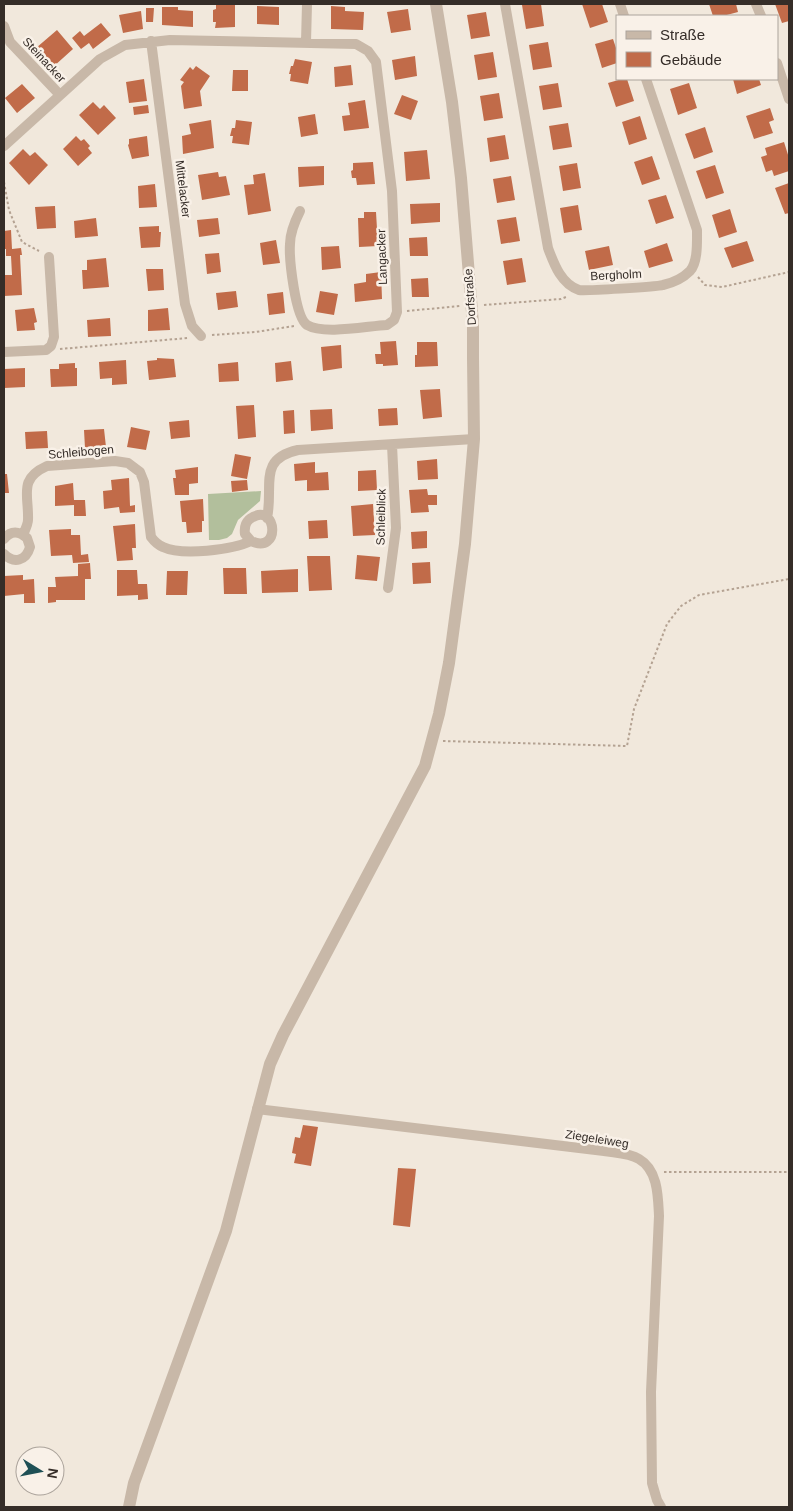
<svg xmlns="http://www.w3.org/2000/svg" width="793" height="1511" viewBox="0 0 793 1511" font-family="Arial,sans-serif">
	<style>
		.green { fill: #b2bf9c }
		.building { fill: #c16b49 }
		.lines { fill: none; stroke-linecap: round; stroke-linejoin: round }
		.path { stroke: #b4a292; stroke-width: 2; stroke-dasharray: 2.5 2.5; stroke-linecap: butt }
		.minor { stroke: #c8b8a8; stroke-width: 10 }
		.tertiary { stroke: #c8b8a8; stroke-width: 12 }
		.labels { text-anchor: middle; stroke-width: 5; stroke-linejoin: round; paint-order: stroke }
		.street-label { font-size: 12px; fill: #352d28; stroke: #f9f1e8 }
	</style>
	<rect width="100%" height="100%" fill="#f1e8dc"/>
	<path class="green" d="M261,491L260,501L238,520L232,534L227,538L219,540H209L208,494Z"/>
	<path class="building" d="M216,4H235V27L215,28L216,22H213V10L216,9Z
		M528,4H541L544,26L526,29L522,5Z
		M582,4H602L608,22L590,28Z
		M709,4H736L738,12L723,16H713Z
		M775,4H789V21L782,23Z
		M257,6L279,7V25L257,24Z
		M331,6L345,7V11L364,12L363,30L331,29Z
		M162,7H178V10L193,11V27L162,25Z
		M146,8H154L153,22H146Z
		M408,9L411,30L391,33L387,12Z
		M141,11L143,29L123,33L119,15Z
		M486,12L490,36L471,39L467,15Z
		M101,23L111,35L93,49L89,43L81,49L72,38L80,31L84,36Z
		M57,30L73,49L53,67L36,48Z
		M613,39L617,51V63L602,68L595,44Z
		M548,42L552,67L533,70L529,45Z
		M493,52L497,77L478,80L474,55Z
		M415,56L417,76L395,80L392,60Z
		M295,59L312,62L308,84L290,81L291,74H289L291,66H293Z
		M351,65L353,85L335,87L334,67Z
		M196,66L210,76L200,91L202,106L184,109L181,86L184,82L180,80L190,67L193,70Z
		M233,70H248V91H232Z
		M144,79L147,101L129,103L126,82Z
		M622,79H627L634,101L616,107L608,83Z
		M733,79H759L761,85L737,94Z
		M558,83L562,107L543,110L539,86Z
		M689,83L697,108L678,115L670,89Z
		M22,84L35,98L17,113L5,98Z
		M499,93L503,118L484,121L480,96Z
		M402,95L418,101L411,120L394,114Z
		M365,100L369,128L344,131L342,116L350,115L348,103Z
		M93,102L100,109L104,105L116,118L98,135L79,115Z
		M148,105L149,113L134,115L133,107Z
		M770,108L774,120L769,122L773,133L754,139L746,116Z
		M315,114L318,134L301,137L298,117Z
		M640,116L647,139L629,145L622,122Z
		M211,120L214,148L183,154L182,136L191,134L189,124Z
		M236,120L252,122L249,145L232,143L233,136H230L232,128H235Z
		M568,123L572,147L553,150L549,126Z
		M705,127L713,152L694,159L685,134Z
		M505,135L509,159L490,162L487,138Z
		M76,136L81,141L84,139L90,146L88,148L92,153L78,166L63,149Z
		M147,136L149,156L132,159L128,145L129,144V139Z
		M784,142L789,158V171L774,176L772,170L766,172L761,157L767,155L765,148Z
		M23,149L30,156L35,152L48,165L29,185L9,163Z
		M427,150L430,179L406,181L404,152Z
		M652,156L660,179L642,185L634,162Z
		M373,162L375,184L357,185L356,178H352L351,171L353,170V163Z
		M577,163L581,188L563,191L559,166Z
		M715,165L724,193L706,199L696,171Z
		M324,166V185L299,187L298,167Z
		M218,172L219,177L226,176L230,195L202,200L198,175Z
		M265,173L271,211L248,215L244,185L254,184L253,175Z
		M511,176L515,200L497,203L493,179Z
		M789,183V213L785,214L775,188Z
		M155,184L157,207L139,208L138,186Z
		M666,195L674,218L656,224L648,200Z
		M440,203V222L411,224L410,204Z
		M578,205L582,230L564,233L560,208Z
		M55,206L56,228L37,229L35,207Z
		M730,209L737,232L719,238L712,215Z
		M364,212H376L378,246L359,247L358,218H364Z
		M516,217L520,241L501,244L497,220Z
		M96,218L98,236L75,238L74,221Z
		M218,218L220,234L199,237L197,220Z
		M159,226V232H161L160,247L141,248L139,227Z
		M11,230L12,249L21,248L22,255H20L22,295L4,296V275H12L11,256H6V249H4V231Z
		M427,237L428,256H410L409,238Z
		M276,240L280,263L263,265L260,243Z
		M747,241L754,261L732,268L724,248Z
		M667,243L673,261L649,268L644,251Z
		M339,246L341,268L322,270L321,247Z
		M609,246L613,265L589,270L585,251Z
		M219,253L221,272L207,274L205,254Z
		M106,258L109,287L83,289L82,270H87V260Z
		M522,258L526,282L507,285L503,261Z
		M146,269H163L164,290L148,291Z
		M381,272L382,299L355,302L354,284L366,282V274Z
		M428,278L429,297H412L411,279Z
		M236,291L238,307L218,310L216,293Z
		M320,291L338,294L334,315L316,312Z
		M283,292L285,313L269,315L267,294Z
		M34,308L37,322L34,323L35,330L17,331L15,310Z
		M168,308L170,330L148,331V310Z
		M110,318L111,336L88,337L87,320Z
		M396,341L398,365L383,366V364H376L375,354H381L380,342Z
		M417,342H437L438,366L415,367V355H417Z
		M341,345L342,368L323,371L321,347Z
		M157,358L174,359L176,377L149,380L147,361L157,360Z
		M126,360L127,384L112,385V378L100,379L99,362Z
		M291,361L293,380L276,382L275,363Z
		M238,362L239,381L219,382L218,364Z
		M75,363V368H77V386L51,387L50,369H59V364Z
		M25,368V387L4,388V369Z
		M440,389L442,417L423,419L420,390Z
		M254,405L256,437L238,439L236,406Z
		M397,408L398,425L379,426L378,409Z
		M332,409L333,429L311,431L310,410Z
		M294,410L295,433L284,434L283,411Z
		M189,420L190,437L171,439L169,422Z
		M131,427L150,431L146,450L127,447Z
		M104,429L106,447L85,448L84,430Z
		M47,431L48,448L26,449L25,432Z
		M235,454L251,457L247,479L231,476Z
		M437,459L438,479L418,480L417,461Z
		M315,462V473L328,472L329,490L307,491V480L295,481L294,464Z
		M198,467V483L189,484V495H175L173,478H176L175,470Z
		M376,470L377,490L358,491V471Z
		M4,474H7L9,493H4Z
		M129,478L130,506L135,505V512L120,513L119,507L104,509L103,491L112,490L111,480Z
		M247,480L248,490L232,492L231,481Z
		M73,483L74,500H85L86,516H74V505L55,506V486Z
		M427,489L428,495H437V505H428L429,512L411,513L409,490Z
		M203,499L204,521H202V532L187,533L186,522H182L180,501Z
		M373,504L375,535L353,536L351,506Z
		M327,520L328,538L309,539L308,521Z
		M135,524L136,548H132L133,560L117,561L113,526Z
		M71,529V535H80L81,555L88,554L89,562L73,563L72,555L51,556L49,530Z
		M427,531V548L412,549L411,532Z
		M357,555L380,557L377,581L355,579Z
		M307,556H330L332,590L309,591Z
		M430,562L431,583L413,584L412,563Z
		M90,563L91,579H85V600H56V602L48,603V587H56L55,577L78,576V564Z
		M223,568H246L247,594H224Z
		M298,569V592L262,593L261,571Z
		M117,570H137L138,584H147L148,599L138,600V595L117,596Z
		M167,571H188L187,595H166Z
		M23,575V580L34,579L35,603H24V594L4,596V576Z
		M303,1125L318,1127L311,1166L294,1163L296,1154L292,1153L295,1137L300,1138Z
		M398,1168L416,1169L410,1227L393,1225Z"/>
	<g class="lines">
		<path class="path" d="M4,182L9,210L22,242L39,251
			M698,277L705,285L722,287L789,272
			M484,305L561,299L566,297
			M407,311L460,306
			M212,335L256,332L294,326
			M60,349L188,338
			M443,741L627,746L634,709L667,624L681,606L699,595L789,579
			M664,1172H789"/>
		<path class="minor" d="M505,4L548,248C554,264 561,284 579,290C584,291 656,287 663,285C672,283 683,278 690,271C698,262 697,242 697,230L646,79
			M620,4L624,16
			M756,4L761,16
			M4,26L10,42L60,95
			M151,41L185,304L192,326L201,336
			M306,42L307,4
			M777,63L789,99
			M4,146L100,59L125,45L170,40L356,44L368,51L376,62L392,191L397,312L394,320L387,325C367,326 324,335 307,325C295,317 289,258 290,244C290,232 295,221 300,211
			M4,352L46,350L51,346L54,337L49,257
			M267,518C274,486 257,459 298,450L474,439
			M23,535C25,530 28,524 28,520C29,495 18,479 47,466L115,461L128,463L140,472L144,482L151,537C154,541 158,545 163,547C182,556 232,550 251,541C281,555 277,504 253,517C246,520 244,527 245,534L251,541
			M4,539C11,530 19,531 27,538L30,547C26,561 14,564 4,554
			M388,588L396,528L392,445
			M257,1109L604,1151C615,1153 629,1153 639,1159C658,1170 658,1196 659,1216L651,1392L652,1483L657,1500L661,1507"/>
		<path class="tertiary" d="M129,1507L134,1483L226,1231L270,1064L283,1035L425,766L439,714L449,663L465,544L474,439L473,358V324L461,178L452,102L436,4"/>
	</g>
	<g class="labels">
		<g class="street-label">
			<text transform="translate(44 60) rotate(47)" y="4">Steinacker</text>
			<text transform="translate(183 189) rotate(83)" y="4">Mittelacker</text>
			<text transform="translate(382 257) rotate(-92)" y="4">Langacker</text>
			<text transform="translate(616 275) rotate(-3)" y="4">Bergholm</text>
			<text transform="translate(470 297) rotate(-94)" y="4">Dorfstraße</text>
			<text transform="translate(81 452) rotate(-5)" y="4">Schleibogen</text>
			<text transform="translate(381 517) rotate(-89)" y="4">Schleiblick</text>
			<text transform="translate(597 1139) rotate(9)" y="4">Ziegeleiweg</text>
		</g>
	</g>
	<rect width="793" height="1511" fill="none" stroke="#352d28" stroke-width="10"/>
	<rect x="616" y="15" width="162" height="65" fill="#f9f1e8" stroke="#aba39b"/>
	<rect x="626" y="31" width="25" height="8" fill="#c8b8a8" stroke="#aba39b"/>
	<text x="660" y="40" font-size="15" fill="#352d28">Straße</text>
	<rect x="626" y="52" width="25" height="15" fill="#c16b49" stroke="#aba39b"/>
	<text x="660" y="65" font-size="15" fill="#352d28">Gebäude</text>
	<g transform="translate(40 1471) rotate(100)"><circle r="24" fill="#f9f1e8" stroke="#aba39b"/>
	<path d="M0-4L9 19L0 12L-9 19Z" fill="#1f5055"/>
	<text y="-8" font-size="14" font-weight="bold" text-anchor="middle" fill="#352d28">N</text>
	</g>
</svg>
